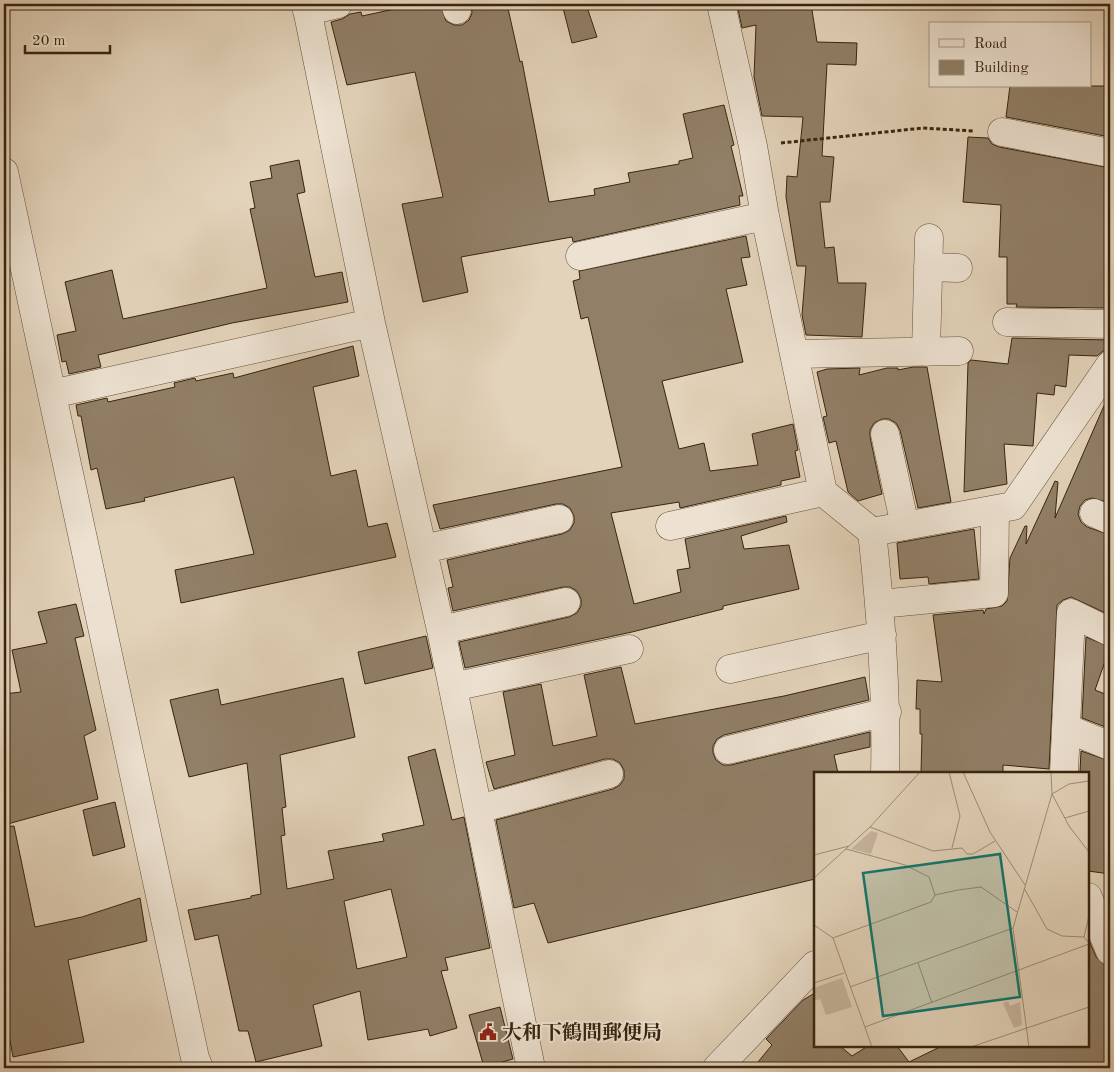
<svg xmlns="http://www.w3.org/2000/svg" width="1114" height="1072" viewBox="0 0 1114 1072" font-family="'Old Standard TT','Noto Serif JP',serif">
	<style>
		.building { fill: #917f67; stroke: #38240e; fill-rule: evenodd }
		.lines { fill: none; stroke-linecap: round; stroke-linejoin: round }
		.minor-casing { stroke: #635039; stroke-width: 29 }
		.path { stroke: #38240e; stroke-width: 3; stroke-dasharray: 4 2.5; stroke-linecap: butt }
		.minor { stroke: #ede2d2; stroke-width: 28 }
		.labels { text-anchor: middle; stroke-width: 4; stroke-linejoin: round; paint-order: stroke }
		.poi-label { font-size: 20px; font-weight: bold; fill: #38240e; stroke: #ede2d2; text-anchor: start }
		.inset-road { fill: none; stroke: #9f8d75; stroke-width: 1 }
		.view { fill: #0f766e; fill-opacity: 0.15; stroke: #0f766e; stroke-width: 2.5 }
		.inset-edge { fill: none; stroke: #38240e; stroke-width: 2.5 }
	</style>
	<rect width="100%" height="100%" fill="#e3d3ba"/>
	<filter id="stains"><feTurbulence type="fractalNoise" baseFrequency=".004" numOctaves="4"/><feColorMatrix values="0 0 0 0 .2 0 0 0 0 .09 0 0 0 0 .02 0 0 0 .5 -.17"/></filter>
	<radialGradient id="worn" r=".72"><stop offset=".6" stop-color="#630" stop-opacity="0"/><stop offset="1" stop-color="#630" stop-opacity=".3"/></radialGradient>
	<path class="building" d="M418,4H440L446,21L454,25H462L469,20L472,13L471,4H507L520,62L522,61L549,202L595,195L594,189L630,182L628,173L679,164V161L693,158L683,114L724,105L734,145L731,146L743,196H739L740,205L573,242L572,237L461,257L468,292L423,302L402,204L443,197L415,72L347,85L331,22L342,19L350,14L361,12L362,16Z
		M562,4H586L597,37L572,43Z
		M737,4H811L817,42L857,43L856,65L827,64L822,156L834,157L830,202H820L825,248L834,247L838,283H866L862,337L806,335L802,315L806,266H797L786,197L787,176L797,177L803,117L762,116L754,77L756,25L742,28Z
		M1010,86H1110V137L1006,117Z
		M968,137L988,138L992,144L999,147L1110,168V308L1016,307L1017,304H1007V257H999L1001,205L963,202Z
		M299,160L305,192L297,194L315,277L342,272L348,302L232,323L98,355L101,367L69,374L66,361L62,362L57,335L76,331L65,282L112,270L123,319L267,288L250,209L255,208L250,182L272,178L270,166Z
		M746,236L750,257L741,258L747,285L726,289L743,362L662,381L679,449L704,443L710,471L758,465L752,434L793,424L798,450L795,451L800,477L781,481V485L680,508L679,502L611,513L634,604L681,592L677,570L690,568L685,539L786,516L787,522L741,536L744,549L789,545L799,589L723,606V609L632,632L465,668L459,642L569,617L577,613L581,606V599L577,591L570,587H563L453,611L448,588L453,587L447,560L562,534L570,530L574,523V516L570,508L563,504H556L440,529L433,505L622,467L588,317L581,319L573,281L580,279L579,271Z
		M1012,338L1110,340V350L1103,351L1097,356L1069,355L1066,387L1055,385L1054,395L1037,393L1033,446L1004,444L1007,484L964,492L968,363L971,360L1008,364Z
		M353,346L359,376L313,387L331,476L356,470L368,527L387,523L396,557L181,603L175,570L254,554L234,477L144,498L145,501L106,509L97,468L91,470L81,416H78L76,405L107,398L108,402L175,387L174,383L195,378L196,381L233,373L234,378Z
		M913,367H927L951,502L918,508L900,430L896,423L889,419H882L874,423L870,430V437L882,494L858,501L848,492L836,441L829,443L823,417L827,416L817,372L827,369L860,368L859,375L887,368H898V370Z
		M1110,392V503L1092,498L1085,500L1080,506L1078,514L1081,522L1087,527L1110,535V615L1071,597L1063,600L1057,605L1049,769L1003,765V773H921L922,734H920V709H916L917,680L942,682L933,615L983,610L984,614L986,609L1002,606L1007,601L1010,558L1025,526H1027L1026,544L1055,481L1058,482L1055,518Z
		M974,529L979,579L929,584L928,577L900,579L897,543Z
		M76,604L84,636L75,638L96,730L84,736L98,799L4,825V694L21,692L12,650L47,643L38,612Z
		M426,636L433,668L365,684L358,652Z
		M1086,637L1110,647L1095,690L1110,696L1108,728L1082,718Z
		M621,667L635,724L784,696L865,677L869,700L724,735L717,739L713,746V753L716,760L723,765H731L870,732V747L834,755L838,773H815V879L548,943L534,903L514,908L496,820L613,789L620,785L624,779V770L620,763L613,759H605L494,789L486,762L515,755L503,692L541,684L553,746L597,736L584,675Z
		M343,678L355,737L280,755L286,807L282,808L285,835L281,836L287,889L334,879L328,851L384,841L382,834L424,825L408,757L435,749L452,820L464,817L490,948L445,958L448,970L441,971L457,1028L430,1036L428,1029L368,1040L360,991L313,1005L322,1046L256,1062L248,1031H239L218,935L195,940L188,910L251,898V896L261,894L247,763L189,777L170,700L218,689L221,705ZM391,889L407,957L357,969L344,901Z
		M1081,751L1110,761V874L1088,871V773L1080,772Z
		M115,802L125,847L93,856L83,810Z
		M14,826L35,927L82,917L140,898L147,941L68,960L84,1042L13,1057L4,1008V827Z
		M1088,938L1096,957L1106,966L1110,974V1068H753L772,1045L766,1039L803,1000L815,993V1046H840L852,1056L868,1046H897L909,1062L942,1046H1088Z
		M500,1007L513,1059L484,1067L469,1015Z"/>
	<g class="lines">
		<g class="minor-casing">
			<path id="minor" d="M306,4L371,323L441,630L531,1068
				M455,4L457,10
				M721,4L753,146L765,216L823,492L872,532C881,613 887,692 885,773
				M307,11L338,4
				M1002,132L1110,153
				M4,172L195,1058L199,1068
				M580,256L765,216
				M928,267L958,268
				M1007,322L1110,324
				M926,352L929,238
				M794,354L959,351
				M52,394L371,323
				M885,434L905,526
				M1094,513L1110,520
				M670,526L823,492
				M872,532L1013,506L1110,365
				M423,549L559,519
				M880,604L994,593L995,510
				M441,630L566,602
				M730,669L882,635
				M453,687L629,649
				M1066,728L1110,746
				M728,750L887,712
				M1064,773L1071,613L1110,632
				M478,809L609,774
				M1088,897L1110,951
				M717,1068L815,965"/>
		</g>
		<path class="path" d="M781,143L923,128L974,131"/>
		<use href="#minor" class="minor"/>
	</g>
	<defs>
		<g id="civic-bare" transform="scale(1.35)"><path d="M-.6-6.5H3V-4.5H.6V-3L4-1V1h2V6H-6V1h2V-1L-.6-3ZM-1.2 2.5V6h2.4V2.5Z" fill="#8f2418" stroke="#ede2d2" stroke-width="2.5" paint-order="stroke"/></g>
	</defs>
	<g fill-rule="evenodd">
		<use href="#civic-bare" x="488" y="1032"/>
	</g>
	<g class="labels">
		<g class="poi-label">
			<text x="502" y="1039">大和下鶴間郵便局</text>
		</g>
	</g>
	<g transform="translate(814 772)">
		<rect width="275" height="275" fill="#e3d3ba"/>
		<path d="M57,59L64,61L57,82L37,77ZM28,206L38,235L12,243L6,227L0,229V216ZM194,229L196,234L206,230L208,253L200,256L189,231Z" fill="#c6b59d"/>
		<path class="inset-road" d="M135,0L146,44L138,76M149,0L176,60L211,113M275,9L255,12L238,22L255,54L275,80M251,46L275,39M56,55L119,79L148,76L153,82H159L181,69M32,77L91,93L115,105L121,123M0,83L35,74M0,106L56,55L106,0M210,116L233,157L248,164L270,165L275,171M0,153L19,166L58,275M270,165L275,144M19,166L117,130L121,123L144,118L167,115L203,140M104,191L118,231M0,211L30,201M36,215L199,156M51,255L275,172M157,275L275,235M215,275L199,156L238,22L237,0"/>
		<path class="view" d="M186,82L206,225L69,244L49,101Z"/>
		<rect width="275" height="275" class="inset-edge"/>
	</g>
	<rect width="1114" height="1072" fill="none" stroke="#e3d3ba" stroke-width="20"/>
	<rect x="5" y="5" width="1104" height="1062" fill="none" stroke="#38240e" stroke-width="2.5"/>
	<rect x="10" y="10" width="1094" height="1052" fill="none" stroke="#38240e"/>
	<rect x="929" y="22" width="162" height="65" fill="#ede2d2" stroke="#a59684"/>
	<rect x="939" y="39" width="25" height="8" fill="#ede2d2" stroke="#a59684"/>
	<text x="974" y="48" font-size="15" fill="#38240e">Road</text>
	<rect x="939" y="60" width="25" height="15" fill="#917f67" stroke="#a59684"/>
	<text x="974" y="72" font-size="15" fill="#38240e">Building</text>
	<path d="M25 45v8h85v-8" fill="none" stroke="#38240e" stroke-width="2.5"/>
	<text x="32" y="45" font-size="15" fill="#38240e" stroke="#ede2d2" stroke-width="4" paint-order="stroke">20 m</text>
	<rect width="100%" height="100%" filter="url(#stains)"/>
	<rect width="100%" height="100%" fill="url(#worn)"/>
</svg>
